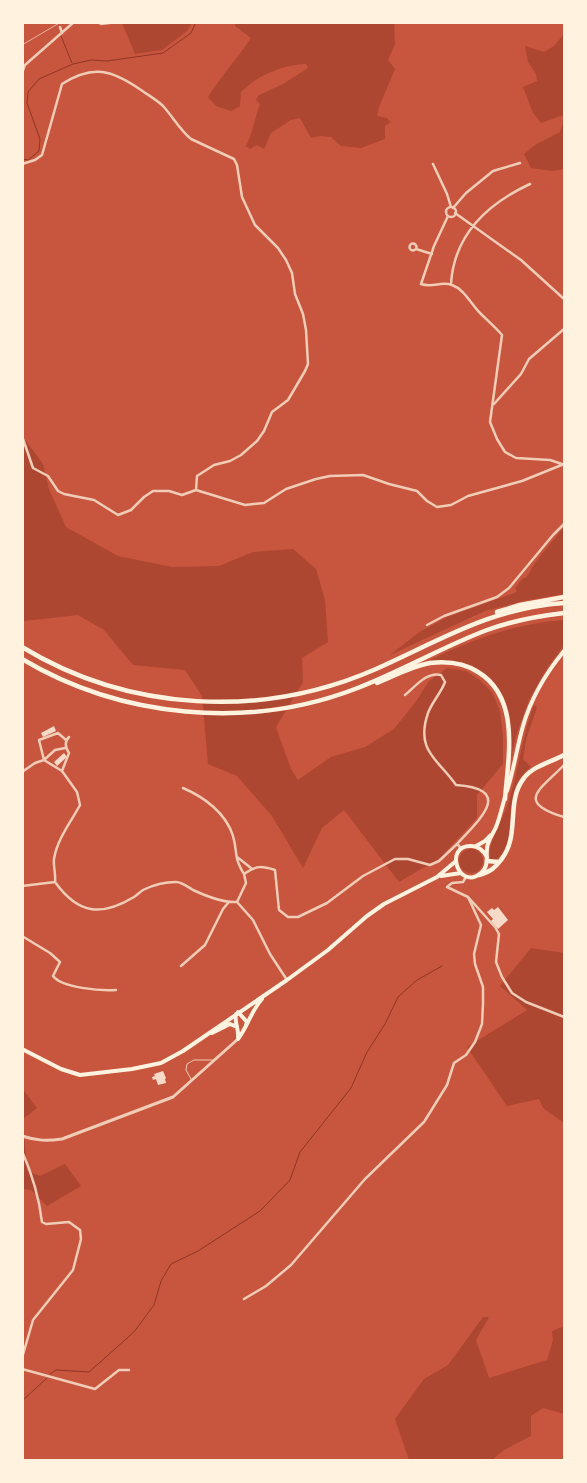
<svg xmlns="http://www.w3.org/2000/svg" width="587" height="1483" viewBox="0 0 587 1483" font-family="Manrope,sans-serif">
	<style>
		.green { fill: #ae4732 }
		.lines { fill: none; stroke-linecap: round; stroke-linejoin: round }
		.stream { stroke: #8f3625; stroke-width: 1 }
		.building { fill: #f7dbc8 }
		.service { stroke: #f1ccb7; stroke-width: 1 }
		.minor { stroke: #f1ccb7; stroke-width: 2.5 }
		.tertiary { stroke: #f1ccb7; stroke-width: 3 }
		.trunk { stroke: #fff3e0; stroke-width: 4 }
		.motorway { stroke: #fff3e0; stroke-width: 4.5 }
		.rail { stroke: #e9b49f; stroke-width: 1 }
	</style>
	<rect width="100%" height="100%" fill="#c8553d"/>
	<path class="green" d="M122,23L123,22L192,23L187,31L162,50L135,54Z
		M235,23H394L395,44L388,60L395,69L379,107L377,116L387,118L391,122L385,126V139L361,148L341,146L331,137L320,136L311,138L300,118L291,120L271,133L264,149L257,145L250,149L246,146C252,136 255,117 260,104L256,100L259,95L283,84L308,68L306,64C282,65 258,75 241,92L240,106L231,111L216,106L208,97C221,76 237,59 251,38L235,26Z
		M564,34V115L541,123L533,113L523,87L537,81L536,74L528,62L525,46L544,52L554,46Z
		M564,120V169L552,171L531,168L524,154L535,145L560,132Z
		M23,437L43,464L49,489L66,527L118,556L172,567L219,566L253,552L293,549L316,569L325,600L328,642L302,658L303,682L276,727L291,769L298,780L331,757L365,747L394,729L417,700L429,681L447,668L466,671L480,680L492,692L500,711L503,736V764L477,795V818L440,858L399,882L344,810L322,828L303,868L272,816L237,776L208,764L202,696L185,670L133,665L104,630L78,615L24,621L23,622Z
		M564,527V594L523,601L485,611L390,655L418,633L447,617L517,592L515,588L523,578H526L537,560Z
		M564,620V645L546,670L529,700L518,730L510,760C510,719 509,674 460,662C450,660 440,661 430,660C473,639 517,623 564,620Z
		M534,705L537,707L526,740L523,759L531,767C496,792 524,842 494,861L490,859C488,839 504,819 509,800C519,769 522,736 534,705Z
		M459 861a12 12 0 1 1 24 0a12 12 0 1 1-24 0Z
		M531,948L564,953V1123L543,1108L539,1099L507,1106L467,1047L527,1010L500,986Z
		M22,1088L37,1108L23,1119L27,1171L40,1176L65,1164L81,1186L47,1206L31,1190L23,1189Z
		M483,1317H489L476,1340L489,1378L547,1360L553,1340L552,1331L564,1326V1414L543,1408L531,1416V1436L504,1450L492,1460H409L395,1419L424,1379L448,1365Z"/>
	<g class="lines">
		<path class="stream" d="M61,36L72,63
			M22,159L28,160L39,151L40,139L27,103L28,92L39,79L73,64L91,60L107,61L163,53L191,33L196,22
			M50,1374L56,1370L89,1372L134,1332L154,1305L161,1281L171,1264L198,1251L260,1211L290,1180L300,1152L351,1088L367,1052L385,1024L398,997L417,980L442,966
			M22,1401L47,1378"/>
	</g>
	<path class="building" d="M54,726L56,731L43,737L41,733Z
		M64,753L67,757L57,766L54,762Z
		M498,907L508,920L498,929L491,921L493,919L487,912L492,908L494,910Z
		M163,1071L166,1078L165,1079L166,1083L158,1085L156,1079L153,1080L152,1077L155,1076L154,1074Z"/>
	<g class="lines">
		<path class="service" d="M191,1079L186,1070L187,1064L194,1060H213"/>
		<path class="minor" d="M98,22L101,24L117,22
			M60,27L62,33
			M22,73L25,65L74,22
			M22,164L35,160L42,155L62,84C93,64 112,70 141,90C148,95 157,100 163,106C173,117 180,130 191,139L234,159L237,165L242,197L255,225L278,248L286,260L292,273L295,294L303,314L306,330L308,364L305,371L288,400L272,412L264,431L257,441L241,455L230,461L214,465L197,476L196,490
			M433,164L447,194L451,207
			M446 212a5 5 0 1 1 10 0a5 5 0 1 1-10 0Z
			M453,208L466,193L493,171L520,163
			M455,213L521,260L564,299
			M448,216L434,246L421,284C433,288 441,281 452,285C464,289 471,304 480,313C487,320 495,327 502,335L490,422L497,439L505,452L516,458L550,460L562,464
			M409.5 247a3.5 3.5 0 1 1 7 0a3.5 3.5 0 1 1-7 0Z
			M416,249L432,254
			M451,284C454,234 487,204 530,184
			M494,404L521,374L529,359L564,329
			M22,436L33,468L48,476L58,491L64,494L94,500L118,515L131,510L144,497L153,491H169L182,495L196,490L245,505L264,503L286,489L316,479L330,476L363,475L389,484L417,491L427,501L437,507L451,505L468,496L522,481L564,464
			M427,625L444,616L497,597L509,588L553,535L564,524
			M405,695C415,687 427,671 441,675L445,682C441,693 432,702 428,713C415,751 438,759 456,785C515,789 479,820 457,844
			M65,748L55,750L44,760L39,740L58,733L66,740
			M564,765C541,789 514,802 564,817
			M22,772L35,763L44,760L62,771
			M183,788C204,797 226,813 233,836C238,853 233,856 244,874
			M237,857L251,868
			M466,877L463,882L452,883L447,887L468,897L495,927L499,934L496,962L502,977L512,993L526,1002L564,1017
			M55,882C56,874 53,866 54,859C57,839 71,822 80,805L77,792L62,771L69,753C65,747 64,742 69,737
			M22,886L55,882C78,914 101,917 134,897C137,895 140,892 143,890C153,885 165,882 176,882C182,882 188,887 193,890C206,896 223,903 237,902
			M22,936L50,953L60,962L53,976C62,988 101,991 116,990
			M181,966L205,945L223,909L228,903
			M287,980L270,954L253,920L237,902L246,883L244,874C256,865 262,866 275,870L279,910L288,917H298L327,903L363,876L395,859H408L430,865L439,861L457,844L461,848
			M22,1151C32,1174 39,1197 42,1222L46,1224L69,1222L80,1230L81,1239L73,1270L33,1320L22,1358
			M244,1299L266,1286L291,1265L365,1179L424,1122L447,1085L454,1063L466,1055L475,1042L482,1024L483,1004V987L475,964L474,954L481,925L468,897
			M22,1369L95,1389L119,1370H129"/>
		<path class="tertiary" d="M22,1136C37,1141 47,1141 62,1139L173,1097L238,1039"/>
		<path class="trunk" d="M507,791C514,769 517,747 523,726C531,698 546,673 564,651
			M476,846L485,841L491,835
			M487,857C484,852 479,846 472,846C443,844 458,892 481,873C489,867 486,857 487,848C488,840 493,834 496,827C500,817 502,807 505,797
			M441,876L461,873
			M238,1012L247,1022L246,1025
			M236,1014C234,1022 239,1029 238,1037
			M212,1033L230,1024L237,1027
			M238,1039C248,1026 251,1011 262,999
			M22,1049L61,1069L80,1075L132,1069L161,1063L183,1051L287,980L328,950L367,916L384,904L437,877L456,861"/>
		<path class="motorway" d="M497,612L520,605L564,597
			M22,647C129,712 262,719 376,669C441,640 491,608 564,603
			M22,659C121,718 248,730 355,689C400,672 442,647 487,630C512,621 538,616 564,613
			M377,683C394,676 412,666 430,663C447,661 464,663 478,672C521,698 508,758 505,799
			M487,861L499,862
			M479,875C490,872 495,868 501,860C521,835 505,802 524,778C533,766 551,762 564,755"/>
		<path class="rail" d="M22,45L61,22"/>
	</g>
	<rect width="587" height="1483" fill="none" stroke="#fff3e0" stroke-width="48"/>
</svg>
